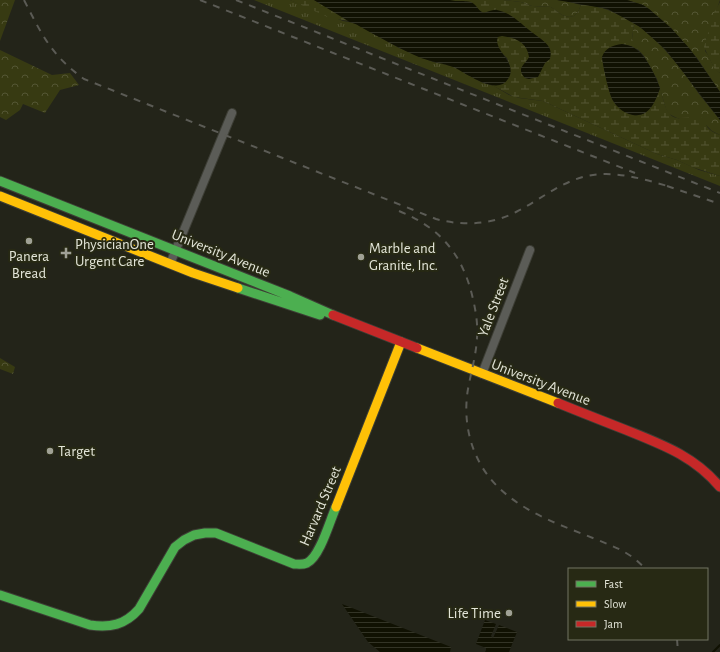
<svg xmlns="http://www.w3.org/2000/svg" width="720" height="652" viewBox="0 0 720 652" font-family="'Alegreya Sans',sans-serif">
	<style>
		.grass { fill: url(#grass-tufts) }
		.forest { fill: url(#forest-crowns) }
		.wetland { fill: url(#wetland-marsh) }
		.water { fill: url(#water-rules) }
		.lines { fill: none; stroke-linecap: round; stroke-linejoin: round }
		.stream { stroke: #101102; stroke-width: 2 }
		.street-casing { stroke: #3d3e35; stroke-width: 10 }
		.fast-casing { stroke: #3d3e35; stroke-width: 11 }
		.slow-casing { stroke: #3d3e35; stroke-width: 11 }
		.jam-casing { stroke: #3d3e35; stroke-width: 11 }
		.street { stroke: #5b5c57; stroke-width: 8 }
		.fast { stroke: #4caf50; stroke-width: 9 }
		.slow { stroke: #ffc107; stroke-width: 9 }
		.jam { stroke: #c62828; stroke-width: 9 }
		.rail { stroke: #5b5b55; stroke-width: 2; stroke-dasharray: 7 7; stroke-linecap: butt }
		.poi-dot { fill: #a0a195; stroke: #272914; stroke-width: 1.5 }
		.labels { text-anchor: middle; stroke-width: 4; stroke-linejoin: round; paint-order: stroke }
		.poi-label { font-size: 15px; fill: #e3e5d8; stroke: #272914; text-anchor: start }
		.street-label { font-size: 15px; fill: #e3e5d8; stroke: #272914 }
	</style>
	<defs>
		<pattern id="grass-tufts" width="24" height="20" patternUnits="userSpaceOnUse"><rect width="24" height="20" fill="#373a12"/><path d="M3 7l-1-3M5 7V3M7 7l1-3M15 17l-1-3M17 17v-4M19 17l1-3" fill="none" stroke="#545634"/></pattern>
		<pattern id="forest-crowns" width="20" height="18" patternUnits="userSpaceOnUse"><rect width="20" height="18" fill="#373a12"/><path d="M2 6a3 3 0 1 1 6 0M12 15a3 3 0 1 1 6 0" fill="none" stroke="#545634"/></pattern>
		<pattern id="wetland-marsh" width="20" height="14" patternUnits="userSpaceOnUse"><rect width="20" height="14" fill="#373a12"/><path d="M1 5h8M5 5V1M11 12h8M15 12V8" fill="none" stroke="#545634"/></pattern>
		<pattern id="water-rules" width="6" height="5" patternUnits="userSpaceOnUse"><rect width="6" height="5" fill="#101102"/><path d="M0 2.5h6" fill="none" stroke="#333426"/></pattern>
	</defs>
	<rect width="100%" height="100%" fill="#232419"/>
	<path class="grass" d="M254,0H290L343,21L355,23L399,48L433,62L451,66L483,83L494,86L509,95L519,98L543,101L657,154L677,160L699,170L720,176V186Z"/>
	<path class="forest" d="M0,0H15L0,41Z
		M503,0H557L566,1L581,5L578,12L574,16L569,17L562,15L551,7L532,6L521,2Z
		M627,0H720L706,41L705,51C712,59 711,67 720,73V92L697,58L671,28L649,9L643,5Z
		M634,23C660,40 681,68 699,94L720,120V135L712,131L706,125L682,118H677L669,114L666,109L657,79L644,56L634,45L632,39Z
		M0,50L52,75L70,73L79,85L60,90L45,113L23,104L20,110L6,120L0,117Z
		M0,358L15,367L13,374L0,369Z"/>
	<path class="wetland" d="M290,0H314L336,12L349,21L330,18Z
		M406,0H503L521,2L532,6L551,7L562,15L569,17L574,16L578,12L581,5C602,5 616,13 634,23L632,39L638,50L631,46L622,44L602,57C603,65 610,97 614,102C615,105 619,107 621,108C642,126 654,107 660,88C664,99 665,120 681,118C687,118 694,116 700,117C705,119 705,125 709,129C712,132 716,133 720,135V176L692,167L677,160L657,154L543,101L514,97L490,84L496,85L510,66L507,58L502,53L467,70L464,74L451,66L438,63Z
		M720,2V73L715,70L704,47L714,13Z"/>
	<path class="water" d="M314,0H450C457,2 464,0 471,2C476,4 478,10 482,12C485,14 492,9 497,10C512,13 521,24 533,33C538,37 545,41 549,47C551,51 551,54 550,59L545,63L538,77L529,79L525,78C516,68 524,66 529,57C527,42 515,38 502,36L498,37C492,50 519,63 508,79C497,97 465,72 453,67C443,63 432,62 421,58C400,49 379,37 359,26C355,23 351,23 348,21C337,14 325,7 314,0Z
		M557,0H627L643,5L649,9L671,28L690,49L720,92V120L666,50L640,27L608,9Z
		M622,44C627,45 633,46 637,50C648,58 655,76 660,88C655,103 648,120 629,114C623,112 617,107 614,102C609,96 603,66 602,57C605,48 613,45 622,44Z
		M342,604L451,647L450,652H380L368,642Z
		M485,620L496,624L491,636L493,638L499,625L517,632L509,652H485L486,650V648L476,644Z"/>
	<g class="lines">
		<path class="stream" d="M713,652L720,645"/>
		<g class="street-casing">
			<path id="street" d="M170,264L232,113
				M482,374L530,250"/>
		</g>
		<g class="fast-casing">
			<path id="fast" d="M0,181L290,296L333,315
				M238,288L320,315
				M0,595L90,625C110,628 125,625 139,609L175,547L184,540L194,535L205,533H216L294,564C298,564 302,565 307,563C320,557 330,520 336,507"/>
		</g>
		<g class="slow-casing">
			<path id="slow" d="M0,196L193,273L238,288
				M417,348L558,403
				M336,507L401,342"/>
		</g>
		<g class="jam-casing">
			<path id="jam" d="M333,315L417,348
				M558,403C580,412 603,421 626,430C663,445 694,456 720,487"/>
		</g>
		<use href="#street" class="street"/>
		<use href="#fast" class="fast"/>
		<use href="#slow" class="slow"/>
		<use href="#jam" class="jam"/>
		<path class="rail" d="M24,0C42,35 51,55 84,79L436,219C462,226 491,225 516,212C540,200 560,182 587,176C615,170 643,179 671,187
			M200,0L635,173
			M236,0L720,193
			M667,186L720,204
			M399,211C441,228 463,255 473,299C476,312 478,325 477,338C476,356 471,372 468,389C462,424 472,461 497,486C531,520 582,531 623,551L634,558L646,569
			M677,639L678,652"/>
	</g>
	<g class="poi-dot">
		<circle cx="29" cy="241" r="4"/>
		<path d="M64 247h4v4h4v4h-4v4h-4v-4h-4v-4h4z"/>
		<circle cx="361" cy="257" r="4"/>
		<circle cx="50" cy="451" r="4"/>
		<circle cx="509" cy="613" r="4"/>
	</g>
	<g class="labels">
		<g class="poi-label">
			<text x="75" y="249">PhysicianOne<tspan x="75" dy="17">Urgent Care</tspan></text>
			<text x="369" y="253">Marble and<tspan x="369" dy="17">Granite, Inc.</tspan></text>
			<text x="29" y="261" text-anchor="middle">Panera<tspan x="29" dy="17">Bread</tspan></text>
			<text x="58" y="456">Target</text>
			<text x="501" y="618" text-anchor="end">Life Time</text>
		</g>
		<g class="street-label">
			<text transform="translate(221 253) rotate(22)" y="5">University Avenue</text>
			<text transform="translate(493 307) rotate(-69)" y="5">Yale Street</text>
			<text transform="translate(541 382) rotate(21)" y="5">University Avenue</text>
			<text transform="translate(320 506) rotate(-67)" y="5">Harvard Street</text>
		</g>
	</g>
	<rect x="568" y="568" width="140" height="72" fill="#272914" stroke="#727462"/>
	<rect x="576" y="581" width="20" height="6" fill="#4caf50" stroke="#727462"/>
	<text x="604" y="588" font-size="12" fill="#e3e5d8">Fast</text>
	<rect x="576" y="601" width="20" height="6" fill="#ffc107" stroke="#727462"/>
	<text x="604" y="608" font-size="12" fill="#e3e5d8">Slow</text>
	<rect x="576" y="621" width="20" height="6" fill="#c62828" stroke="#727462"/>
	<text x="604" y="628" font-size="12" fill="#e3e5d8">Jam</text>
</svg>
